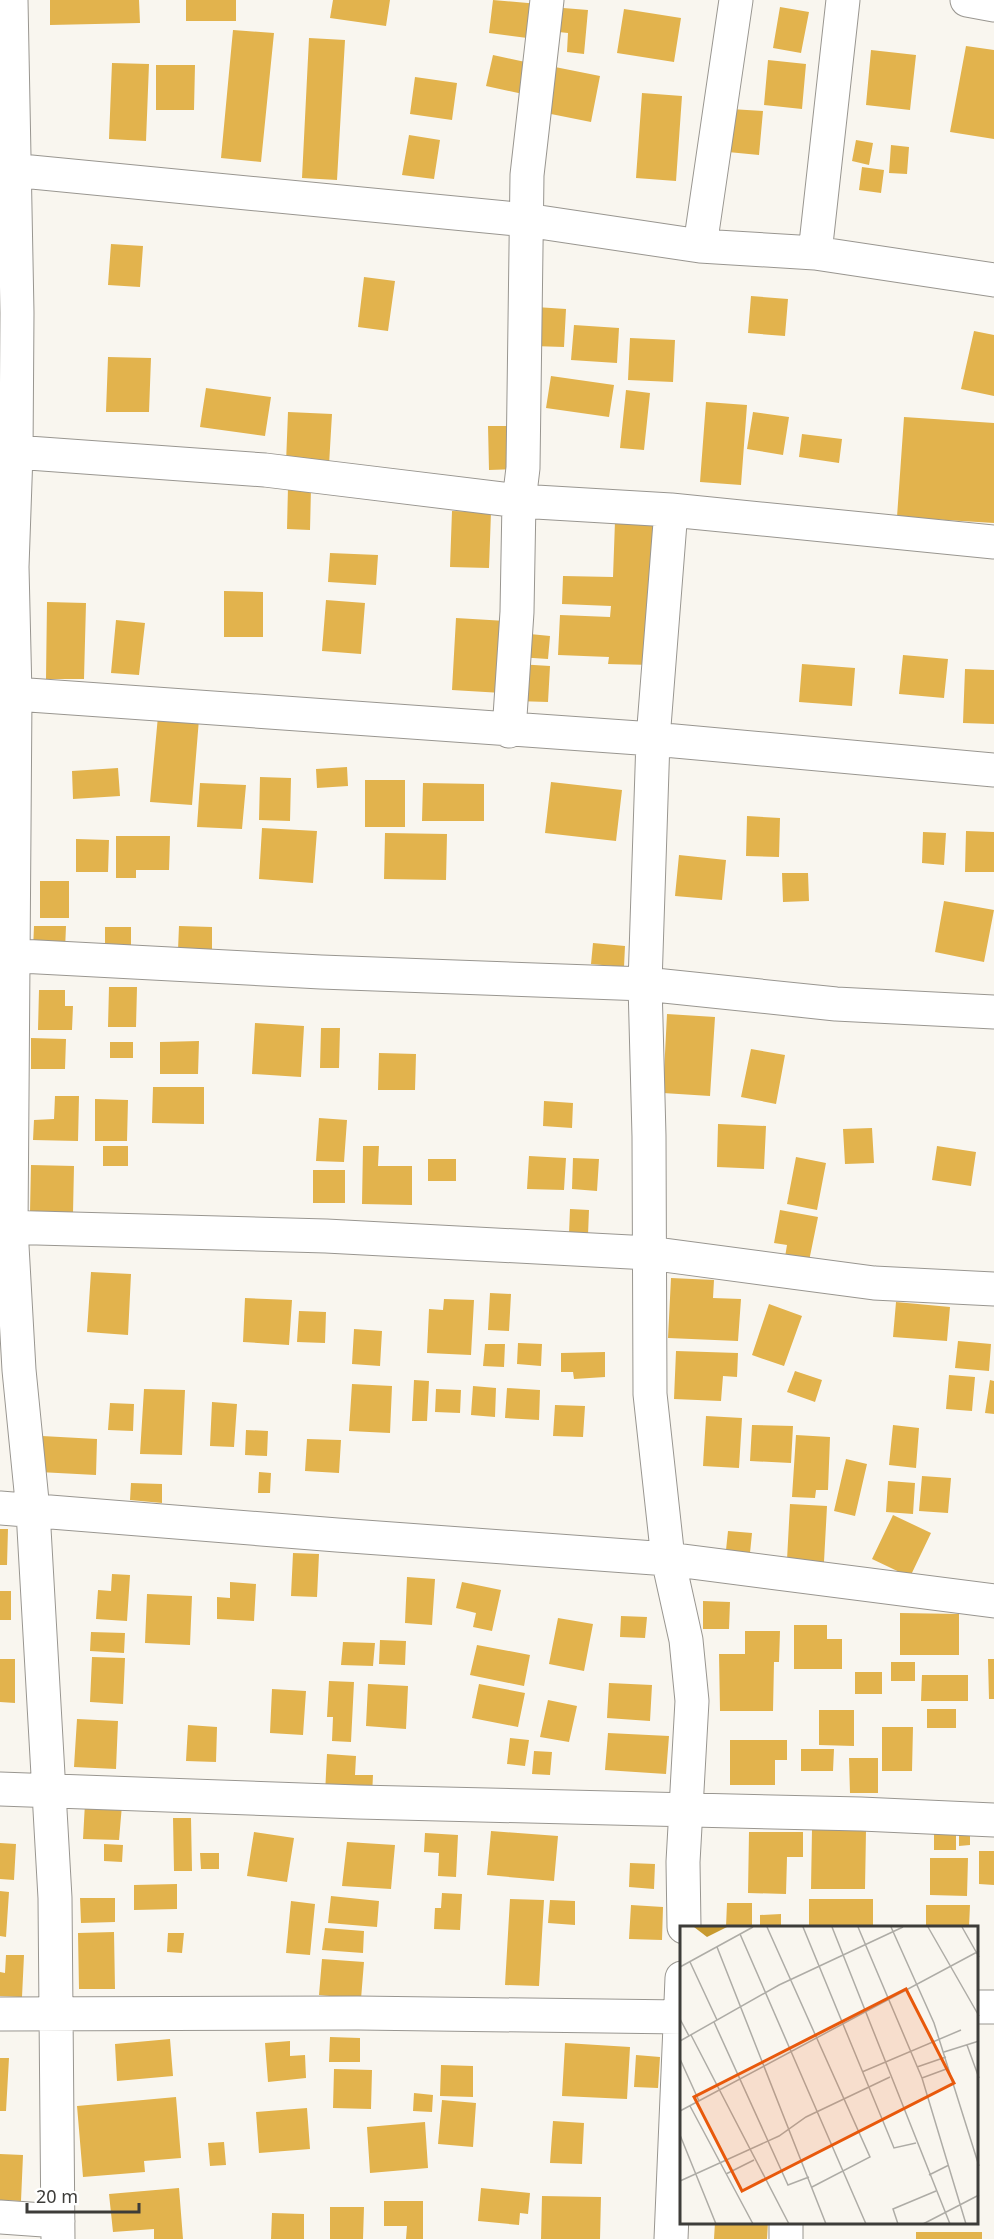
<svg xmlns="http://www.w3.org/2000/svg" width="994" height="2239" viewBox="0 0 994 2239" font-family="'Noto Sans',sans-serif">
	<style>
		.building { fill: #e2b34d }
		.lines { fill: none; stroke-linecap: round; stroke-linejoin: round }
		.minor-casing { stroke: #999690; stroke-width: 35 }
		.minor { stroke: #fff; stroke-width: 33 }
		.inset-road { fill: none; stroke: #aeaca6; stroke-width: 1.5 }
		.view { fill: #e8590c; fill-opacity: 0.15; stroke: #e8590c; stroke-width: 3 }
		.inset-edge { fill: none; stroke: #3d3c39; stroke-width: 3 }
	</style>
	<rect width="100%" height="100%" fill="#f9f6ef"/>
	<path class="building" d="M50,0H139L140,23L50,25Z
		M186,0H236V21H186Z
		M333,0H390L386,26L330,18Z
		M493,0L539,4L535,39L489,33Z
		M551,7L588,10L584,54L567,52L568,33L549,31Z
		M780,7L809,12L801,53L773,48Z
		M624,9L681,18L674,62L617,53Z
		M233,30L274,33L261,162L221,158Z
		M309,38L345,40L337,180L302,178Z
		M966,46L994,50V139L950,132Z
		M871,50L916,55L910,110L866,105Z
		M493,55L530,63L523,94L486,86Z
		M768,60L806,64L802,109L764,105Z
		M112,63L149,64L146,141L109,139Z
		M156,65H195L194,110H156Z
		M550,66L600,76L591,122L541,112Z
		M415,77L457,83L452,120L410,114Z
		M642,93L682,96L676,181L636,178Z
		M731,109L763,111L759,155L728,152Z
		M409,135L440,140L434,179L402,175Z
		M856,140L873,143L869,165L852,161Z
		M891,145L909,147L907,174L889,173Z
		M862,167L884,170L881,193L859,190Z
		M111,244L143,246L140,287L108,285Z
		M364,277L395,281L388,331L358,327Z
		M751,296L788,299L785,336L748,333Z
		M536,307L566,309L564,347L533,346Z
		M574,325L619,328L617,363L571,360Z
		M974,331L994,335V396L961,389Z
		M630,338L675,340L673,382L628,380Z
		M108,357L151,358L149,412H106Z
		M551,376L614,385L609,417L546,408Z
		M206,388L271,397L265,436L200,427Z
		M626,390L650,393L644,450L620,448Z
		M706,402L747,405L741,485L700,482Z
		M288,412L332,414L329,465L286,463Z
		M753,412L789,417L783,455L747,449Z
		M904,417L994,423V523L897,517Z
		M488,426H517L518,469L489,470Z
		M802,434L842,439L839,463L799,457Z
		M288,487L311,488L310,530L287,529Z
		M452,511L491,512L489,568L450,567Z
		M615,521L659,522L653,665L608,664L609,657L558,655L560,615L610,617L611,606L562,604L563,576L613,577Z
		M330,553L378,555L376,585L328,582Z
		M224,591L263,592V637H224Z
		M326,600L365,603L361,654L322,651Z
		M47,602L86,603L84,679H46Z
		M456,618L506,621L502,693L452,690Z
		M116,620L145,623L139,675L111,673Z
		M520,633L550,636L548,659L518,657Z
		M903,655L948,659L944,698L899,694Z
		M518,664L550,666L548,702L516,701Z
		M802,664L855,668L852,706L799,702Z
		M965,669L994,670V724L963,723Z
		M158,716L199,719L192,805L150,802Z
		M347,767L348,786L317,788L316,769Z
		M118,768L120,796L73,799L72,771Z
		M260,777L291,778L290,821L259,820Z
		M365,780H405V827H365Z
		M551,782L622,790L616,841L545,833Z
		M200,783L246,785L242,829L197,827Z
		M423,783L484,784V821H422Z
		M747,816L780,818L779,857L746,856Z
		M262,828L317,831L313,883L259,879Z
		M966,831L994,832V872H965Z
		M923,832L946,833L944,865L922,863Z
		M385,833L447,834L446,880L384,879Z
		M116,836H170L169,870H136V878H116Z
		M76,839L109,840L108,872H76Z
		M679,855L726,860L722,900L675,896Z
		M782,873H808L809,901L783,902Z
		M40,881H69V918H40Z
		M944,901L994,910L984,962L935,952Z
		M34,926H66L65,950H33Z
		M179,926L212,927V952L178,950Z
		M105,927H131V946H105Z
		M593,943L625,946L624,967L591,964Z
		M109,987H137L136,1027H108Z
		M39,990H65V1006H73L72,1030H38Z
		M667,1014L715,1017L710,1096L663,1093Z
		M255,1023L304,1026L301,1077L252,1074Z
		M321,1028H340L339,1068H320Z
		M31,1038L66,1039L65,1069H31Z
		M199,1041L198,1074H160V1042Z
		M110,1042H133V1058H110Z
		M751,1049L785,1055L776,1104L741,1097Z
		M379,1053L416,1054L415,1090H378Z
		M153,1087H204V1124L152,1123Z
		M55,1096H79L78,1141L33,1140L34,1120L54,1119Z
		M95,1099L128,1100L127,1141H95Z
		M544,1101L573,1103L572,1128L543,1126Z
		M319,1118L347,1120L344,1162L316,1161Z
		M718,1124L766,1126L764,1169L717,1167Z
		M872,1128L874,1163L845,1164L843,1129Z
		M103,1146H128V1166H103Z
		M363,1146H379L378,1166H412V1205L362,1204Z
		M937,1146L976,1152L971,1186L932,1180Z
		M529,1156L566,1158L564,1190L527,1189Z
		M796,1157L826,1163L817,1210L787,1204Z
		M573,1158L599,1159L597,1191L572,1189Z
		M428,1159H456V1181H428Z
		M31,1165L74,1166L73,1213L30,1212Z
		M313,1170H345V1203H313Z
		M570,1209L589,1210L588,1235L569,1234Z
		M780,1210L818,1217L809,1261L785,1257L787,1245L774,1243Z
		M91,1272L131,1274L128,1335L87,1332Z
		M671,1278L714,1280L713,1298L741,1299L738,1341L668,1338Z
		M490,1293L511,1294L509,1331L488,1330Z
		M245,1298L292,1300L289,1345L243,1342Z
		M444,1299L474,1300L471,1355L427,1353L429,1309L443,1310Z
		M896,1302L950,1307L947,1341L893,1337Z
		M769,1304L802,1316L784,1366L752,1355Z
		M299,1311L326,1312L325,1343L297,1342Z
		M354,1329L382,1331L380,1366L352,1364Z
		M958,1341L991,1344L989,1371L955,1368Z
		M518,1343L542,1344L541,1366L517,1364Z
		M485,1344H505L504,1367L483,1366Z
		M676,1351L738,1353L737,1377L723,1376L721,1401L674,1399Z
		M605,1352V1377L574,1379L573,1372H561V1353Z
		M795,1371L822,1380L815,1402L787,1392Z
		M949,1375L975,1377L972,1411L946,1409Z
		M414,1380L429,1381L427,1421H412Z
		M990,1380L994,1381V1414L985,1413Z
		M352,1384L392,1386L390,1433L349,1431Z
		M473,1386L496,1388L495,1417L471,1415Z
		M507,1388L540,1390L539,1420L505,1418Z
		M144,1389L185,1390L182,1455L140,1454Z
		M436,1389L461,1390L460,1413L435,1412Z
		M212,1402L237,1404L234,1447L210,1446Z
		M110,1403L134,1404L133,1431L108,1430Z
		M555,1405L585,1406L583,1437L553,1436Z
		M706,1416L742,1418L739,1468L703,1466Z
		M752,1425L793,1426L791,1463L750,1461Z
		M893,1425L919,1428L916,1468L889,1465Z
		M246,1430L268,1431L267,1456L245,1455Z
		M796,1435L830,1437L828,1490H816L815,1498L792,1497Z
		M42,1436L97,1439L96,1475L39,1472Z
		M307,1439L341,1440L339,1473L305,1471Z
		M846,1459L867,1464L855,1516L834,1511Z
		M259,1472L271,1473L270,1493H258Z
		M922,1476L951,1478L948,1513L919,1511Z
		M888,1481L915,1483L913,1514L886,1512Z
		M131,1483L162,1484V1503L130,1500Z
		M790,1504L827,1506L824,1562L787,1560Z
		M893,1515L931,1533L910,1577L872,1559Z
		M0,1529H8L7,1565H0Z
		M728,1531L752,1533L750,1553L726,1550Z
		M293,1553L319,1554L317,1597L291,1596Z
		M112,1574L130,1575L127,1621L96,1619L98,1590L111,1591Z
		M407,1577L435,1579L432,1625L405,1623Z
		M230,1582L256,1584L254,1621L217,1619V1597L230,1598Z
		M462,1582L501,1590L492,1631L473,1627L476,1613L456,1608Z
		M0,1591H11V1620H0Z
		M147,1594L192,1596L190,1645L145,1643Z
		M703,1601L730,1602L729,1629H703Z
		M900,1613L959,1614V1655H900Z
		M621,1616L647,1617L645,1638L620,1637Z
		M558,1618L593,1624L584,1671L549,1664Z
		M794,1625H827V1639H842V1669H794Z
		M745,1631H780L779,1662H774L773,1711H720L719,1654H745Z
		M91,1632L125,1633L124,1653L90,1651Z
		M380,1640L406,1641L405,1665L379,1664Z
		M343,1642L375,1643L373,1666L341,1665Z
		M477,1645L530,1655L524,1686L470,1675Z
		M92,1657L125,1658L123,1704L90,1702Z
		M0,1659H15V1703L0,1702Z
		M988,1659H994V1699H989Z
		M891,1662H915V1681H891Z
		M855,1672H882V1694H855Z
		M922,1675H968V1701H921Z
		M329,1681L354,1682L351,1742L332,1741L333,1717H327Z
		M609,1683L652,1685L650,1721L607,1718Z
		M368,1684L408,1686L406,1729L366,1726Z
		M479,1684L525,1693L518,1727L472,1718Z
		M272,1689L306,1691L303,1735L270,1733Z
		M548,1700L577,1706L569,1742L540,1737Z
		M927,1709H956V1728H927Z
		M819,1710H854V1746L819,1745Z
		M77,1719L118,1721L116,1769L74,1767Z
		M188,1725L217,1727L216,1762L186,1761Z
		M882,1727H913L912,1771H882Z
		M608,1733L669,1736L666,1774L605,1770Z
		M510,1738L529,1740L525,1766L507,1764Z
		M730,1740H787V1760H775V1785H730Z
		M801,1749H834L833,1771H801Z
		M534,1751L552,1752L550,1775L532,1774Z
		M327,1754L356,1756L355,1775H373L372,1796L325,1794Z
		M849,1758H878V1793H850Z
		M85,1803L122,1805L119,1840L83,1839Z
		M173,1818H191L192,1871H174Z
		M934,1827H956V1850H934Z
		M812,1829L866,1830L865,1889H811Z
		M491,1831L558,1836L554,1881L487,1875Z
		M254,1832L294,1838L287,1882L247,1876Z
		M749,1832H803V1857H787L786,1894L748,1893Z
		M425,1833L458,1835L456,1877L438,1876L439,1853L424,1852Z
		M970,1833V1845L959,1846V1834Z
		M347,1842L395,1845L391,1889L342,1886Z
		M0,1843L16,1844L14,1880L0,1879Z
		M104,1844L123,1845L122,1862L104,1861Z
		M979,1851H994V1885L979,1884Z
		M200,1853H219V1869H201Z
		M930,1858H968L967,1896L930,1895Z
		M630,1863L655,1864L654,1889L629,1887Z
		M177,1884V1909L134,1910V1885Z
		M0,1891L9,1892L6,1937L0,1936Z
		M442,1893L462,1894L460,1930L434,1929L435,1908H441Z
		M331,1896L379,1901L377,1927L328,1923Z
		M80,1898H115V1922L81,1923Z
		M510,1899L544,1900L539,1986L505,1985Z
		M809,1899H873V1927L809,1925Z
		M550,1900L575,1901V1925L548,1923Z
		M291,1901L315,1904L310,1955L286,1953Z
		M727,1903H752V1927H726Z
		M631,1905L663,1907L662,1940L629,1939Z
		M926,1905H970L969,1927H926Z
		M781,1914V1927H760V1915Z
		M325,1928L364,1931L363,1953L322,1950Z
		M114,1932L115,1989H79L78,1933Z
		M168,1933H184L182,1953L167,1952Z
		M6,1955H24L22,1997L0,1996V1972L5,1973Z
		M322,1959L364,1962L361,1999L319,1995Z
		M330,2037L360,2038V2062H329Z
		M170,2039L173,2076L117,2081L115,2044Z
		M290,2041V2056L305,2055L306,2078L268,2082L265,2043Z
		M565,2043L630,2047L627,2099L562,2096Z
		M636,2055L660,2057L658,2088L634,2087Z
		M0,2058H9L6,2111H0Z
		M441,2065L473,2066V2097L440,2096Z
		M334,2069L372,2070L371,2109L333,2108Z
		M414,2093L433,2095L432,2112L413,2111Z
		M176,2097L181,2158L144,2161L145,2172L83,2177L77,2106Z
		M442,2100L476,2103L473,2147L438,2144Z
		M307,2108L310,2149L259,2153L256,2112Z
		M553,2121L584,2123L582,2164L550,2163Z
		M425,2122L428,2168L370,2173L367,2127Z
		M224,2142L226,2165L210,2166L208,2143Z
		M0,2154L23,2155L21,2201L0,2200Z
		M179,2188L183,2239H154V2229L113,2232L109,2194Z
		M481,2188L530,2193L528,2214L520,2213L519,2225L478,2221Z
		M542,2196L601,2197L600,2239H541Z
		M384,2201H423V2239H406L407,2226H384Z
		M330,2207H364L363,2239H330Z
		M272,2213L304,2214V2239H271Z
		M715,2222H768L767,2239H714Z
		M916,2232H982V2239H916Z"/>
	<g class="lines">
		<g class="minor-casing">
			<path id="minor" d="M11,0L17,313L16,453L12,567L15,695L11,1228L19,1370L33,1511L55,1898L58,2239
				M967,0L994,5
				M0,169L526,220L700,246L815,253L994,280
				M700,246L736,0
				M815,253L843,0
				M0,451L265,470L519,501L671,510L994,542
				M671,510L653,739L645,984L649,1136L650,1394L668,1559L686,1640L692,1701L683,1862L684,1927
				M0,693L653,739L994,770
				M509,731L517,612L519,501L523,468L527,175L547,0
				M0,955L321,972L645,984L836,1004L994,1012
				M0,1227L326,1236L649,1253L874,1283L994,1289
				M0,1508L337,1535L668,1559L994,1601
				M0,1789L358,1802L861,1814L994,1820
				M978,2007H994
				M0,2014L358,2013L682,2017
				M0,2217L58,2221
				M786,2222V2239
				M671,2239L682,1978"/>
		</g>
		<use href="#minor" class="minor"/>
	</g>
	<g transform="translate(680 1926)">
		<rect width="298" height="298" fill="#f9f6ef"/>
		<path d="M14,1H47L27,11Z" fill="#c89a2f"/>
		<path class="inset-road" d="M87,1L190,231L132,261M123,1L214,222L236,217M152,1L270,298M178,1L242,152L286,298M211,1L254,97L299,240M248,1L299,90M282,1L299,31M60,8L186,298M37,21L146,298M10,36L37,94M0,41L73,1M0,93L9,110M34,96L108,259L129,251M11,109L109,298M0,115L99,59L223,1M287,119L299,152M264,126L299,115M0,133L19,175M237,141L266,131M182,146L281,104M242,152L269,142M10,180L73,298M0,185L299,25M0,209L36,298M46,248L74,234M249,249L269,239M0,255L99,210L126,191L210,151M218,298L213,283L256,265M243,298L299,269"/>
		<path class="view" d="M226,63L274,157L62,265L14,171Z"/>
		<rect width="298" height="298" class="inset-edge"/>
	</g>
	<path d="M27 2203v9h112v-9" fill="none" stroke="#3d3c39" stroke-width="3"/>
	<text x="36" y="2203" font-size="18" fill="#3d3c39" stroke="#ffffff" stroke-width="4.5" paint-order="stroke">20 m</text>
</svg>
